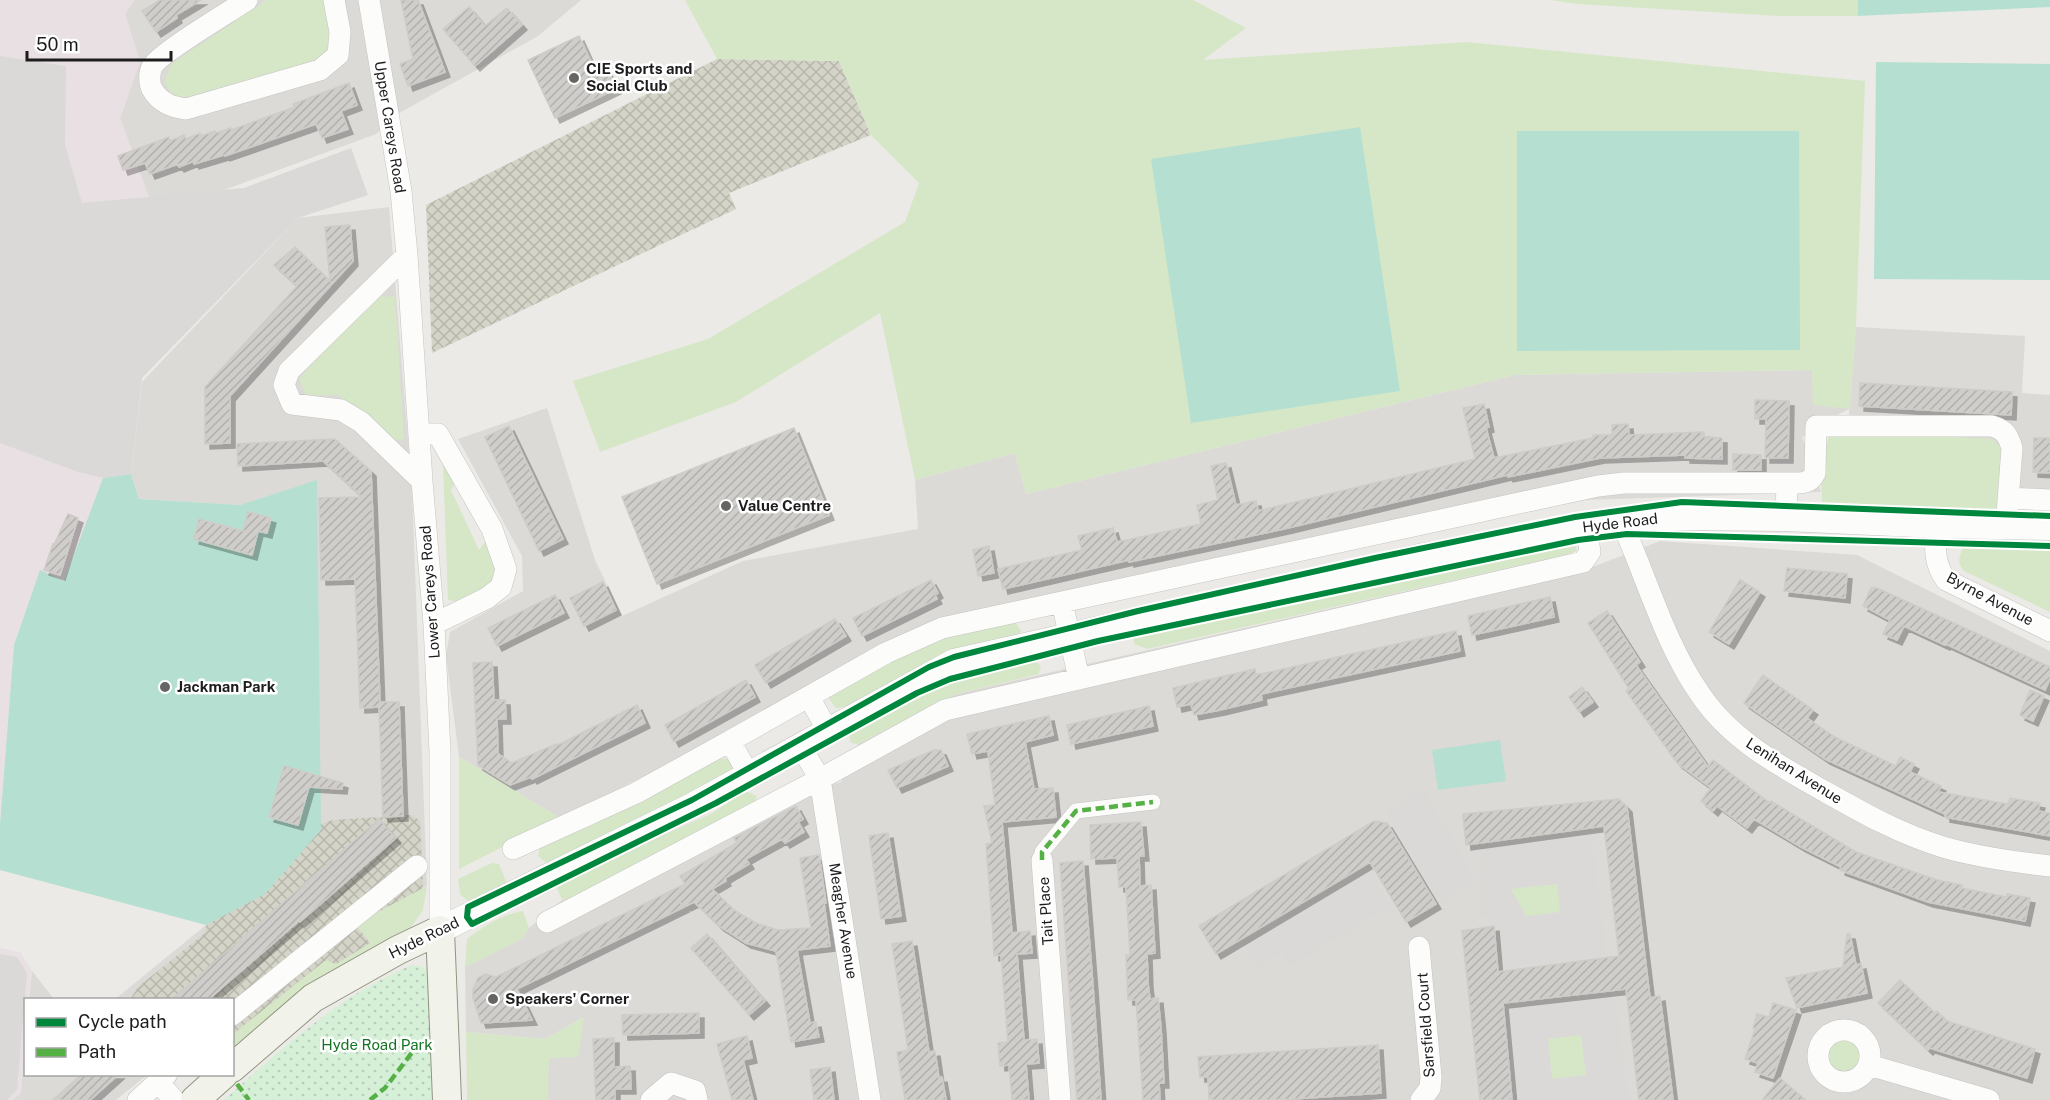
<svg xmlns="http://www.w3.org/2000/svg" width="2050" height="1100" viewBox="0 0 2050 1100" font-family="'Public Sans',sans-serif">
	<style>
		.residential { fill: #dbdad7 }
		.industrial { fill: #e9e0e4 }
		.religious { fill: #dad9d7 }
		.construction { fill: url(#construction-cross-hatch) }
		.grass { fill: #d6e7c7 }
		.park { fill: url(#park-dots) }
		.pitch { fill: #b5e0d1 }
		.building { fill: url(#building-hatch); stroke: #cfccc8; stroke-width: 1.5; filter: url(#shadow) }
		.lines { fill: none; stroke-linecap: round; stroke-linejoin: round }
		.pedestrian-casing { stroke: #c4c4c2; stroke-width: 16 }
		.minor-casing { stroke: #c4c4c2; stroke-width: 22 }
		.tertiary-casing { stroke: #c4c4c2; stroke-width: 27 }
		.secondary-casing { stroke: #919480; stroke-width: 30 }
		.pedestrian { stroke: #fcfcfb; stroke-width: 15 }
		.minor { stroke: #fcfcfb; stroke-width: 21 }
		.tertiary { stroke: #fcfcfb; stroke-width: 26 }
		.secondary { stroke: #f1f2ea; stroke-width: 28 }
		.quiet { stroke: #55b145; stroke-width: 4.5; stroke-dasharray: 9 4.5; stroke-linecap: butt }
		.cycleway-casing { stroke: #fff; stroke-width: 10 }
		.cycleway { stroke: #00873e; stroke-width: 6 }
		.poi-dot { fill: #656563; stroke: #fff; stroke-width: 2 }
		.labels { text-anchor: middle; stroke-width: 5; stroke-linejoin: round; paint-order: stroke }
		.poi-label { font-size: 15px; font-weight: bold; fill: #1d1d1d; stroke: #fff; text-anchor: start }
		.street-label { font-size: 15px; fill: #1d1d1d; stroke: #fff }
		.park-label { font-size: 15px; fill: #147323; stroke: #fff }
	</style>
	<defs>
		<pattern id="construction-cross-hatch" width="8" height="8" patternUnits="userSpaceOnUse" patternTransform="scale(1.5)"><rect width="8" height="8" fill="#d4d4c8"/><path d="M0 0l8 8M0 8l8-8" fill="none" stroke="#b6b6ab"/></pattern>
		<pattern id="park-dots" width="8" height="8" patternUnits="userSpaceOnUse" patternTransform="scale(1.5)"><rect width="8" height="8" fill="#d6f0d8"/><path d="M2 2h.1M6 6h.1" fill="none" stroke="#b7cdb9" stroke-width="1.8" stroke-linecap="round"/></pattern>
		<pattern id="building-hatch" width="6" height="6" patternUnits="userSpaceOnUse" patternTransform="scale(1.5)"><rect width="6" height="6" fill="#d0cecb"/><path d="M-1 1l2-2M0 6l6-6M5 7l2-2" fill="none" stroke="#b2b0ae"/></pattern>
		<filter id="shadow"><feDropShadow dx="5" dy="5" stdDeviation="0" flood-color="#0004"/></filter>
	</defs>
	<rect width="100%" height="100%" fill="#eceae6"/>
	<path class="residential" d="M134,0H581L538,36L401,112L376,134L216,193L149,198L120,118L140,62L125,14Z
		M389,207L412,490L427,886L275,967L232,1000H114L206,925L265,894L316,481L240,505L139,499L131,474L142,382L298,218Z
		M1856,327L2025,336L2022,393L2050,395V505L1849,433V409L1827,420L1802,437L1821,492L1584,500L929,639L714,741L560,818L459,757L446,655L450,632L523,591L522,556L458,439L547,408L595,560L622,616L743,561L918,529L915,480L1015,453L1026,494L1515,375L1812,370L1849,409Z
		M1660,541L1857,555L2050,651V1100H547L549,1057L584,1017L545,1039L466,1032L465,967L521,939L529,928L562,900L574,897L754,805L841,782L858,744L956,694L1569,554L1582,571Z
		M32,971L54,999H29Z
		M25,1041L26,1074L147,1075L116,1100H12L21,1093Z"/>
	<path class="industrial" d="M0,0H134L125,14L140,62L120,118L149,198L142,328V382L131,474L103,478L64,581L40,571L14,645L0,824Z
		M0,948L20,952L32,971L29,999L26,1000L25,1041L21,1093L12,1100H0Z"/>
	<path class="religious" d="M0,56L66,66L65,145L82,203L244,188L351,148L368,195L298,218L142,378L131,474L103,478L78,472L0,443Z
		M1423,790L1476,879L1439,902L1386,813Z
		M1591,830L1606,956L1506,968L1488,915H1480L1482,863L1480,847Z
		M1368,866L1391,905L1289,966L1281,952L1257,967L1241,942Z
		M0,954L17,957L27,973L17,1090L7,1100H0Z
		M1610,994L1611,1000H1616L1628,1100H1509L1499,1006Z"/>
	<path class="construction" d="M717,59L839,61L871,135L729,193L736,209L432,353L426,205Z
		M410,815L420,820L423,882L421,908L233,1048L232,1000H133L131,998L138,987L205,933L207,919L315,826L333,820Z"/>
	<path class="grass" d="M267,0H324L334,44L327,55L317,60L186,97L174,96L164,83L171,64Z
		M685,0H1193L1246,28L1203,60L1466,42L1865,81L1856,327L1850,409L1813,405L1812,370L1515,375L1026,494L1015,453L915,480L880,313L736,402L600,452L573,381L708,339L905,222L919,183L871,135L839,61L717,59Z
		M1550,0H1858V16H1778L1577,4Z
		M379,296L395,297L404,439L392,440L338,395L306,396L299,378Z
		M1852,432L1992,439L2003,450L1999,507L1990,510L1822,502L1821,469L1828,438L1831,435Z
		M443,466L457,467L461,475L451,490L479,550L489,536L498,581L460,602L448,600Z
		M1965,543L2050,547V612L1964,571C1955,561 1961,554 1965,543Z
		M1576,546V551L1569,554L1147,649L1134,644L1133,634L1404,576Z
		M1014,620L1021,631L1017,637L845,707L836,708L826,695L929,639Z
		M1030,657L1041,666L1039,674L956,694L858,744L851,743L848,730L937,683Z
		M459,757L560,818L459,869Z
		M732,758L738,767L730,777L548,864L538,856L540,847L593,825L719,759Z
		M745,791L757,796L754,805L574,897L562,900L556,886L563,879L711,814Z
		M492,863L499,864L508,886L470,903L460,894L458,879Z
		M1557,884L1560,912L1526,916L1511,889Z
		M427,886L423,910L409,930L233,1052V1034L326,960L336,964L370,943L355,924Z
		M523,911L529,928L522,939L465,967L467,939C485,925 500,915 523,911Z
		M584,1017L578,1057L549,1058L547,1100H467L466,1032L545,1039Z
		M1581,1035L1586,1075L1552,1079L1548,1039Z
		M1825 1056a18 18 0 1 1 36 0a18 18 0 1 1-36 0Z"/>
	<path class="park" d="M412,965L423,967C436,980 430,1008 428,1024L435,1030L437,1100H224C281,1049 340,995 412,965Z"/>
	<path class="pitch" d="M1858,0H2050V7L1858,16Z
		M1876,62L2050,64V280L1874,279Z
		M1360,127L1400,391L1191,423L1151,159Z
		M1517,131H1799L1800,350L1517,351Z
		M131,474L139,499L240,505L317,480L321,830L265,894L206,925L0,870V824L14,645L40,570L64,581L103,478Z
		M1500,740L1506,781L1438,790L1432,750Z"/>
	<path class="building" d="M160,0H201L176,15L177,18L156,32L142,11Z
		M401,0H418L445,72L408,86L400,64L413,59Z
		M469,7L485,26L507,8L522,25L475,66L443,29Z
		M579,36L593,67L603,62L616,89L555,118L528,60Z
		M349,83L357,105L341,111L348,129L322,138L316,124L225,156L224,155L194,164V161L179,167L178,164L150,174L145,163L123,170L118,156L169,137L170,141L184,135L186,139L200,133L201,136L215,131L216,133L231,128V130L295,107L293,104Z
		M350,225L353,261L230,396V443L205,444V387L297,286L274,265L295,247L330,281L325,227Z
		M1860,383L2012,392L2011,415L1859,406Z
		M1755,400L1789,401L1788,458H1765L1766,419H1755Z
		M1484,404L1489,427L1486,428L1494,458L1593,438V435H1612V425L1628,424L1629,435L1704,432V437L1722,438V459L1685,458V455L1600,458L1508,477L1507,475L1288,528L1129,562V560L1003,589L998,569L1082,550L1078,536L1113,528L1117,542L1201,524L1197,505L1218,500L1211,466L1226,463L1236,505L1256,501L1258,511L1475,459L1463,408Z
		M509,426L563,539L539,551L485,437Z
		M794,428L829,515L657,584L622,497Z
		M2034,438H2050V473L2033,472Z
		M335,439L371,471L380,702H399L403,816L383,817L379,707L360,708L355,579L321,580L319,498L362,497L323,461L238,466L237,444Z
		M1733,454L1761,455V470H1733Z
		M248,512L271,518L267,533L258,531L252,555L194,539L199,519L243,531Z
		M68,514L78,518L60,575L44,570L53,544L54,545Z
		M989,546L994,573L978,576L973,550Z
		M1787,568L1847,574L1845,598L1784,591Z
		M931,580L938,593L935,595L937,599L862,636L853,618Z
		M1740,580L1760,592L1729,644L1709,632Z
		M603,582L616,610L584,626L570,598Z
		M1871,588H1877L2050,667V679L2045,690L1946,644L1945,645L1904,626L1897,640L1883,634L1890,620L1863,606Z
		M555,595L564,613L497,646L488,628Z
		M1550,597L1554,617L1472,635L1468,616Z
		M1607,611L1640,662L1636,665L1708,767L1713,760L1770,803L1771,801L1856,852L1937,880L1962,885L1961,888L2007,897V894L2030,898L2025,921L1928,902L1840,870L1841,867L1801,847L1754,819L1747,828L1717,806L1713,811L1701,801L1711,788L1677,763L1626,691L1629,689L1588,623Z
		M835,619L846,636L766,683L755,665Z
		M1456,631L1460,651L1261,694L1262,700L1220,710L1194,715L1191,704L1177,707L1173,688L1255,669L1256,675Z
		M492,662L494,700H505L506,719H497L498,754L512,763L556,744L558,745L637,705L645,723L532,779L531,777L510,785L478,765L473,663Z
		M1763,675L1813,710L1807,718L1835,737L1896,766L1900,757L1914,764L1910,772L1941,786L1938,792L2008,804L2010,798L2040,803L2038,811L2050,813V836L1945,817V814L1825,759L1744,703Z
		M746,680L755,697L674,742L665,725Z
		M1582,687L1593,702L1579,712L1569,697Z
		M2030,690L2044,696L2033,721L2020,715Z
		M1149,706L1153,726L1071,744L1067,725Z
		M1049,716L1053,735L1025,742L1034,789L1053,788L1056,817L1002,822L1012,933L1030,931L1032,953L1017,954L1024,1040L1037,1039L1039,1063L1026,1064L1029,1100H1012L1009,1065L1000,1066L998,1043L1008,1042L1001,955L994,956L993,934L986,844L992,843L984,806L995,805L988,751L972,754L967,734Z
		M934,750H941L948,766L897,788L888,770Z
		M284,766L343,783L342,789L309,787L298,825L269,817Z
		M1619,799L1627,807L1650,998L1660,996L1673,1100H1639L1626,989L1503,1003L1512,1100H1480L1462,931L1494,926L1498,972L1619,956L1604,826L1466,845L1463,814Z
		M796,806L803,819L798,822L804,832L785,843L782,839L746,859L749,864L725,878L726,881L712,889L734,910L756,923L778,930L811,928L800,858L819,855L826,903H824L830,946L797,950L810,1023L816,1022L819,1037L791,1042L776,951L746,943L719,926L694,902L686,906L680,903L684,907L517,989L532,1020L481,1023L473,998V989L478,978L485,974L496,977L685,884L680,876L737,843L734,838Z
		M379,819L396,838L300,922L299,921L209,999H172Z
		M1374,821L1387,823L1436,904L1406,922L1370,862L1216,954L1199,926Z
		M1141,822L1144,856H1139L1140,886L1151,885L1155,953L1147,954L1148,983L1150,999L1158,998L1161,1028L1164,1083H1159L1160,1100H1143L1136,1000H1141H1128L1126,955H1130L1126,887H1119L1117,858L1091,859L1090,825Z
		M888,833L901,916L881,919L869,836Z
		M1083,861L1093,986L1101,1100H1077L1060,863Z
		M707,934L765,1001L749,1015L691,948Z
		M1847,934H1850L1856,965L1861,964L1867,993L1797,1008L1786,978L1843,967Z
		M912,941L929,1052L935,1051L939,1078L942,1077L946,1100H905L897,1052L908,1050L892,944Z
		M1900,980L1935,1013L1937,1011L1947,1021L2035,1049L2027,1078L1930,1048L1928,1050L1878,1003Z
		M1773,1003L1796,1010L1773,1078L1755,1072L1758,1063L1745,1059L1755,1029L1753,1028L1757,1014L1769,1017Z
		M699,1013V1033L623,1035L622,1015Z
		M747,1036L752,1058L743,1060L753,1100H732L717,1044Z
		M614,1038V1067L630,1066L631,1089H615V1100H596L593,1039Z
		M1378,1045L1381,1093L1278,1100H1209L1208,1077H1200L1198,1057Z
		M830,1067L834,1100H814L810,1070Z
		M82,1074H119L90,1100H53Z
		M1780,1078L1795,1091L1806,1100H1762Z"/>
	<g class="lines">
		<g class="pedestrian-casing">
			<path id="pedestrian" d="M1042,860V852L1076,811L1153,802"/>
		</g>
		<g class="minor-casing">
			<path id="minor" d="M247,0C231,11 158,54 152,67C149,73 149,83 152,89C160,103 172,107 186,109L320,70L338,55L340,32L334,0
				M369,0L401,191L407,255L422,481L434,624L440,753V930
				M407,255L289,371L284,385L292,404L341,410L361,422L422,481
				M420,434H438L492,529L506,569L501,587L487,598L434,624
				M2009,498L2050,500
				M1786,518L1787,483C1799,483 1810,485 1815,473L1816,426H1992C2005,430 2008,435 2012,448L2006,527
				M1621,521C1647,578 1664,642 1700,694C1730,739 1778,765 1824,791C1863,813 1900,834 1943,847C1977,857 2014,862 2050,866
				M1937,525C1935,545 1933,563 1946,580L2050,631
				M1062,602L1079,679
				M809,697L828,731
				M730,741L886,653L942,628L1598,486L1624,483H1787
				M801,747L820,779L870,1100
				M513,849L636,793L730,741L749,775
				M1042,860L1060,1100
				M547,922L820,779L945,710L1583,562L1590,552L1588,539
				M1419,947L1431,1077L1430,1088L1421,1100
				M232,1015L417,866
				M1818 1056a26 26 0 1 1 52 0a26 26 0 1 1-52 0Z
				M1869,1065L1989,1100
				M158,1082L174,1100
				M138,1100L167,1074
				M651,1100L671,1083L695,1091L697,1100"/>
		</g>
		<g class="tertiary-casing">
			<path id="tertiary" d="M440,930L692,806L954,662L1425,556L1621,521L1683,517L1786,518L1937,525L2050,527"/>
		</g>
		<g class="secondary-casing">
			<path id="secondary" d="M232,1068L313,998L398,950L440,930L447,1100
				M195,1100L224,1074"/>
		</g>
		<use href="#pedestrian" class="pedestrian"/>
		<use href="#minor" class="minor"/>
		<use href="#tertiary" class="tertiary"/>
		<use href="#secondary" class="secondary"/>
		<path class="quiet" d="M1042,860V852L1076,811L1153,802
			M237,1084L249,1100
			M370,1100L385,1088L417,1046"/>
		<g class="cycleway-casing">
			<path id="cycleway" d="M2050,516L1682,502L1575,517L1375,558L1138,611L954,657L929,667L692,800L468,907L467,917L472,924L716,803L917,693L950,679L1098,641L1578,540L1627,534L2050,546"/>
		</g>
		<use href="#cycleway" class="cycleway"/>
	</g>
	<g class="poi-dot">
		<circle cx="574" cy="78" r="6"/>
		<circle cx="726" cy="506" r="6"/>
		<circle cx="165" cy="687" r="6"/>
		<circle cx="493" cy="999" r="6"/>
	</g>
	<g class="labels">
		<g class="poi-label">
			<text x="586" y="74">CIE Sports and<tspan x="586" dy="17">Social Club</tspan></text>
			<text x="738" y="511">Value Centre</text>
			<text x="177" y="692">Jackman Park</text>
			<text x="505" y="1004">Speakers' Corner</text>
		</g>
		<g class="street-label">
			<text transform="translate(390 127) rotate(81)" y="5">Upper Careys Road</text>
			<text transform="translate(1620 523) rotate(-7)" y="5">Hyde Road</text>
			<text transform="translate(430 592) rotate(-94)" y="5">Lower Careys Road</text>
			<text transform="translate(1990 599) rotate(28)" y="5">Byrne Avenue</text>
			<text transform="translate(1794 771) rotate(32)" y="5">Lenihan Avenue</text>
			<text transform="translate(1046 911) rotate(-94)" y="5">Tait Place</text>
			<text transform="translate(843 921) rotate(81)" y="5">Meagher Avenue</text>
			<text transform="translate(424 938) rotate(-26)" y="5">Hyde Road</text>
			<text transform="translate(1426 1025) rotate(-94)" y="5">Sarsfield Court</text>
		</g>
		<g class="park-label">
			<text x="377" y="1050">Hyde Road Park</text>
		</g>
	</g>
	<rect x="24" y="998" width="210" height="78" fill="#ffffff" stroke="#a5a5a5" stroke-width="1.5"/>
	<rect x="36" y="1018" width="30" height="9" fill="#00873e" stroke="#a5a5a5" stroke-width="1.5"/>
	<text x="78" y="1028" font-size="18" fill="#1d1d1d">Cycle path</text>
	<rect x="36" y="1048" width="30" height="9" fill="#55b145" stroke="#a5a5a5" stroke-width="1.5"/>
	<text x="78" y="1058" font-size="18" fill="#1d1d1d">Path</text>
	<path d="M27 51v9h144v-9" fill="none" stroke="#1d1d1d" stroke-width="3"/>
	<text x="36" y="51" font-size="18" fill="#1d1d1d" stroke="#ffffff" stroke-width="4.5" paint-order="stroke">50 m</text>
</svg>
